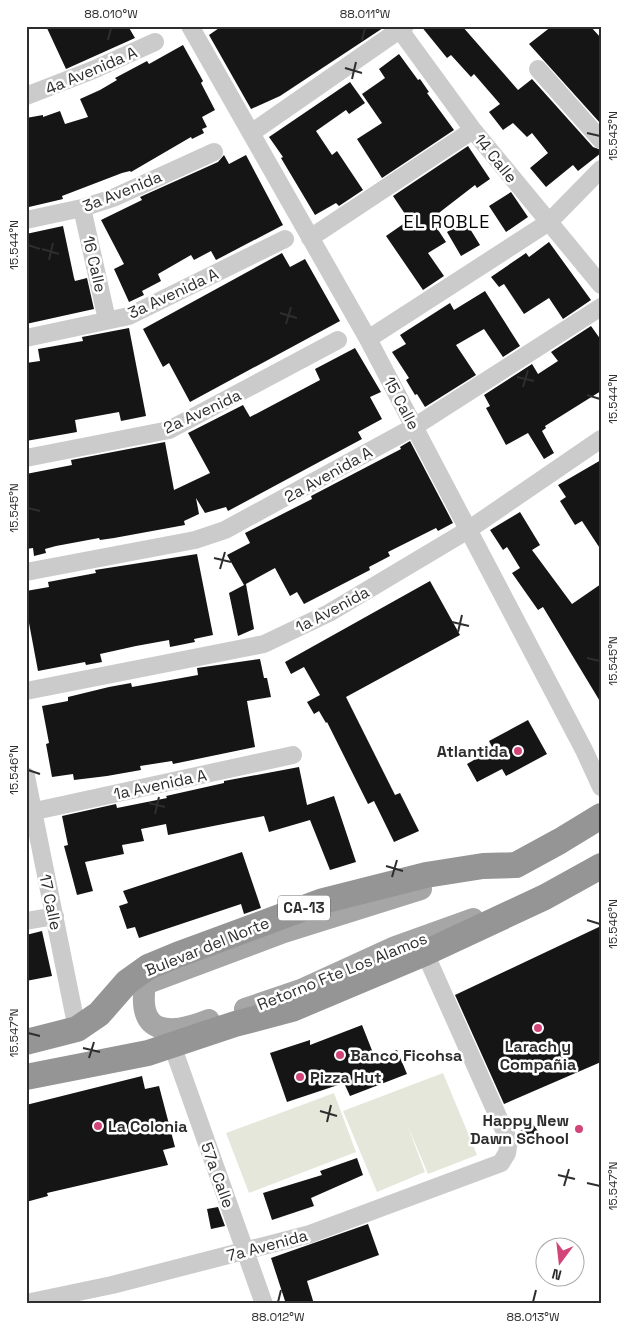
<svg xmlns="http://www.w3.org/2000/svg" width="627" height="1330" viewBox="0 0 627 1330" font-family="'Space Grotesk',sans-serif">
	<style>
		.green { fill: #e5e7db }
		.building { fill: #151515 }
		.lines { fill: none; stroke-linecap: round; stroke-linejoin: round }
		.minor { stroke: #cbcbcb; stroke-width: 18 }
		.major { stroke: #a6a6a6; stroke-width: 22 }
		.highway { stroke: #959595; stroke-width: 26 }
		.ticks { fill: none; stroke: #2e2e2e; stroke-width: 2 }
		.poi-dot { fill: #d14579; stroke: #fff; stroke-width: 2 }
		.labels { text-anchor: middle; stroke-width: 5; stroke-linejoin: round; paint-order: stroke }
		.shield { fill: #fff; stroke: #6d6d6d; stroke-width: 1 }
		.shield-label { font-size: 15px; font-weight: bold; fill: #2e2e2e }
		.street-label { font-size: 16px; fill: #2e2e2e; stroke: #fff }
		.poi-label { font-size: 16px; font-weight: bold; fill: #2e2e2e; stroke: #fff; text-anchor: start }
		.neighbourhood-label { font-size: 18px; letter-spacing: 1px; fill: #000; stroke: #fff }
		.neatline { fill: none; stroke: #2e2e2e; stroke-width: 2 }
		.ticks-label { font-size: 12px; text-anchor: middle; fill: #2e2e2e }
	</style>
	<rect width="100%" height="100%" fill="#fff"/>
	<path class="green" d="M443,1073L477,1155L428,1174L407,1124L425,1172L377,1192L343,1111Z
		M334,1093L356,1152L249,1193L226,1133Z"/>
	<path class="building" d="M46,26H128L135,38L66,69Z
		M222,26H386L280,96L251,109L209,35Z
		M421,26H462L518,90L532,79L593,147L601,150V153L578,171L573,165L546,187L530,168L548,153L532,133L527,137L513,123L503,130L489,112L500,104L474,74L471,77L451,55L447,58Z
		M552,26H590L601,38V124L529,44Z
		M183,45L203,81L201,83L215,110L202,117L207,127L202,129L204,133L192,139L191,137L131,172L130,171L122,173L62,196L63,199L29,207L26,195V118L43,115V117L60,111L65,124L88,117L80,99L100,90L117,80L115,78L147,61L149,64Z
		M399,54L418,80L420,79L429,92L427,93L454,130L382,178L357,139L382,123L362,94L385,78L379,69Z
		M350,82L365,103L349,114L346,110L316,131L332,155L337,151L363,190L339,206L336,203L315,215L281,158L283,157L269,137Z
		M468,146L490,179L477,188L475,185L431,219L446,242L428,253L444,276L423,290L386,236L409,220L393,196Z
		M224,155L229,164L246,155L283,225L216,260L211,251L194,260L191,255L158,274L161,281L142,291L144,295L129,302L114,269L124,264L101,220L142,200L140,197L218,162Z
		M511,192L528,217L506,232L489,206Z
		M463,222L465,225L467,224L480,245L461,256L447,232Z
		M63,226L74,278L75,281L87,278L94,309L26,324V234Z
		M549,242L591,300L563,319L549,298L524,314L504,284L499,287L491,277L526,253L529,257Z
		M282,253L290,267L305,259L340,321L190,402L169,363L163,367L143,329Z
		M485,291L520,346L503,357L484,329L456,345L476,375L425,407L417,394L415,395L406,380L409,378L392,352L406,344L400,335L450,303L454,310Z
		M591,326L601,340V391L545,426L546,428L542,431L554,453L544,459L528,433L506,445L486,408L490,406L484,395L532,364L538,374L558,361L551,352Z
		M129,328L146,416L121,421L119,412L75,420L77,432L26,441V363L40,361L38,349L83,341L82,337Z
		M355,348L381,392L370,397L382,419L358,432L362,439L228,511L226,507L205,513L196,498L199,514L184,521L185,525L114,538L100,540L99,538L56,546L45,549L46,553L34,556L33,548L26,549V474L72,465L71,460L165,442L174,490L210,473L188,433L243,405L250,417L320,380L315,369Z
		M410,441L453,523L438,531L436,528L388,552L390,556L369,567L370,570L304,604L297,592L290,596L275,568L244,585L227,555L250,543L245,533L312,499L311,496L401,449L400,447Z
		M601,460V550L582,521L575,525L560,501L566,497L558,485Z
		M520,512L540,545L532,550L572,604L601,584V703L543,607L538,610L512,573L520,568L507,547L503,550L490,530Z
		M197,554L213,635L194,639L195,642L170,647L169,640L136,646L100,654L102,662L86,665L85,662L38,671L29,623L26,624V591L49,587L48,582L96,573L95,570Z
		M430,581L460,635L346,697L395,795L400,793L419,831L394,842L374,801L368,804L327,722L326,723L319,711L314,714L307,702L320,695L304,667L291,674L285,662Z
		M246,584L254,629L238,636L229,593Z
		M260,659L264,678H267L271,697L247,701L255,747L173,764L172,761L140,766L141,770L107,776L74,780L73,774L52,777L46,744L49,743L42,706L68,701V697L109,687L131,683L132,687L198,675L197,668Z
		M528,720L547,754L506,776L502,769L477,782L467,764L493,749L489,741Z
		M299,767L307,805L334,796L356,862L330,870L310,820L269,832L264,816L168,835L166,824L141,829L144,841L122,845L124,854L85,862L93,891L77,895L64,846L68,845L62,816L116,804L117,808L167,798L166,796L224,783V781Z
		M242,852L261,908L244,914L241,904L139,938L135,927L127,929L119,906L128,903L123,891Z
		M601,926V1062L504,1104L455,995Z
		M42,931L52,976L26,981V935Z
		M362,1025L375,1058L397,1050L407,1074L350,1096L344,1083L287,1102L270,1053L310,1040V1045Z
		M142,1076L145,1089L159,1086L175,1147L163,1150L168,1165L47,1193L48,1196L26,1202V1105Z
		M532,1123L540,1134L524,1145L517,1133Z
		M357,1158L363,1175L311,1198L314,1206L272,1220L263,1193L322,1175L320,1171Z
		M218,1207L225,1226L211,1229L207,1209Z
		M368,1224L379,1255L307,1281L314,1304H286L271,1258Z"/>
	<g class="lines">
		<path class="minor" d="M190,26L368,339L584,750L601,787
			M397,26L473,130L601,285
			M538,69L601,140
			M26,96L93,70L155,42
			M251,133L405,26
			M82,208L107,320
			M26,220L82,208L113,198L214,152
			M310,238L473,130
			M26,338L129,316L285,239
			M368,339L549,222L601,169
			M26,458L169,430L338,340
			M26,572L195,540L225,530L414,427L601,307
			M26,691L264,644L329,613L468,530L601,439
			M26,776L77,1029
			M26,813L293,755
			M26,921L55,916
			M172,1045L264,1304
			M26,1303L112,1285L310,1234L501,1163L507,1153L509,1141L425,953"/>
		<path class="major" d="M245,1009L301,990L395,947L473,919
			M209,1020C171,1035 137,1037 145,984L284,932L421,889"/>
		<path class="highway" d="M26,1042L77,1029L99,1014L127,982L148,967L177,955L323,901L426,875L483,866L516,865L560,841L601,816
			M26,1077L148,1053L235,1024L292,1009L425,953L545,897L601,866"/>
	</g>
	<path class="ticks" d="M108,40L111,28M362,40L365,28M345,68L362,73M352,79L356,62M587,133L600,136M28,245L40,249M42,249L59,254M49,260L53,243M280,313L297,318M286,324L291,307M517,377L534,381M523,387L528,370M587,395L600,399M28,508L40,511M214,558L231,562M220,569L225,552M452,622L469,626M458,632L462,615M587,658L600,661M28,770L40,774M149,803L165,807M155,814L159,797M386,866L403,871M392,877L397,860M587,920L600,924M28,1033L40,1036M83,1048L100,1052M89,1058L94,1042M320,1111L337,1116M327,1122L331,1105M558,1175L575,1179M587,1183L600,1186M564,1186L569,1169M278,1302L281,1290M533,1302L536,1290"/>
	<g class="poi-dot">
		<circle cx="518" cy="751" r="5"/>
		<circle cx="538" cy="1028" r="5"/>
		<circle cx="340" cy="1055" r="5"/>
		<circle cx="300" cy="1077" r="5"/>
		<circle cx="98" cy="1126" r="5"/>
		<circle cx="579" cy="1129" r="5"/>
	</g>
	<g class="labels">
		<rect class="shield" x="278" y="895.5" width="52" height="25" rx="4"/>
		<g class="shield-label">
			<text x="304" y="913">CA-13</text>
		</g>
		<g class="street-label">
			<text transform="translate(91 70) rotate(-23)" y="6">4a Avenida A</text>
			<text transform="translate(496 158) rotate(51)" y="6">14 Calle</text>
			<text transform="translate(122 191) rotate(-22)" y="6">3a Avenida</text>
			<text transform="translate(95 264) rotate(77)" y="6">16 Calle</text>
			<text transform="translate(173 293) rotate(-25)" y="6">3a Avenida A</text>
			<text transform="translate(402 403) rotate(62)" y="6">15 Calle</text>
			<text transform="translate(202 411) rotate(-25)" y="6">2a Avenida</text>
			<text transform="translate(328 474) rotate(-29)" y="6">2a Avenida A</text>
			<text transform="translate(332 609) rotate(-28)" y="6">1a Avenida</text>
			<text transform="translate(160 784) rotate(-12)" y="6">1a Avenida A</text>
			<text transform="translate(51 902) rotate(78)" y="6">17 Calle</text>
			<text transform="translate(207 946) rotate(-22)" y="6">Bulevar del Norte</text>
			<text transform="translate(342 971) rotate(-22)" y="6">Retorno Fte Los Alamos</text>
			<text transform="translate(218 1175) rotate(70)" y="6">57a Calle</text>
			<text transform="translate(267 1245) rotate(-15)" y="6">7a Avenida</text>
		</g>
		<g class="poi-label">
			<text x="508" y="757" text-anchor="end">Atlantida</text>
			<text x="538" y="1052" text-anchor="middle">Larach y<tspan x="538" dy="18">Compañia</tspan></text>
			<text x="350" y="1061">Banco Ficohsa</text>
			<text x="310" y="1083">Pizza Hut</text>
			<text x="569" y="1126" text-anchor="end">Happy New<tspan x="569" dy="18">Dawn School</tspan></text>
			<text x="108" y="1132">La Colonia</text>
		</g>
		<g class="neighbourhood-label">
			<text x="447" y="228">EL ROBLE</text>
		</g>
	</g>
	<rect width="627" height="1330" fill="none" stroke="#ffffff" stroke-width="55"/>
	<g transform="translate(560 1262) rotate(195)"><circle r="24" fill="#ffffff" stroke="#ababab"/>
	<path d="M0-4L9 19L0 12L-9 19Z" fill="#d14579"/>
	<text y="-8" font-size="14" font-weight="bold" text-anchor="middle" fill="#2e2e2e">N</text>
	</g>
	<rect x="28" y="28" width="572" height="1274" class="neatline"/>
	<g class="ticks-label">
		<text x="111" y="18">88.010°W</text>
		<text x="365" y="18">88.011°W</text>
		<text transform="translate(613 136) rotate(-90)" y="4">15.543°N</text>
		<text transform="translate(14 245) rotate(-90)" y="4">15.544°N</text>
		<text transform="translate(613 399) rotate(-90)" y="4">15.544°N</text>
		<text transform="translate(14 508) rotate(-90)" y="4">15.545°N</text>
		<text transform="translate(613 661) rotate(-90)" y="4">15.545°N</text>
		<text transform="translate(14 770) rotate(-90)" y="4">15.546°N</text>
		<text transform="translate(613 924) rotate(-90)" y="4">15.546°N</text>
		<text transform="translate(14 1033) rotate(-90)" y="4">15.547°N</text>
		<text transform="translate(613 1186) rotate(-90)" y="4">15.547°N</text>
		<text x="278" y="1321">88.012°W</text>
		<text x="533" y="1321">88.013°W</text>
	</g>
</svg>
